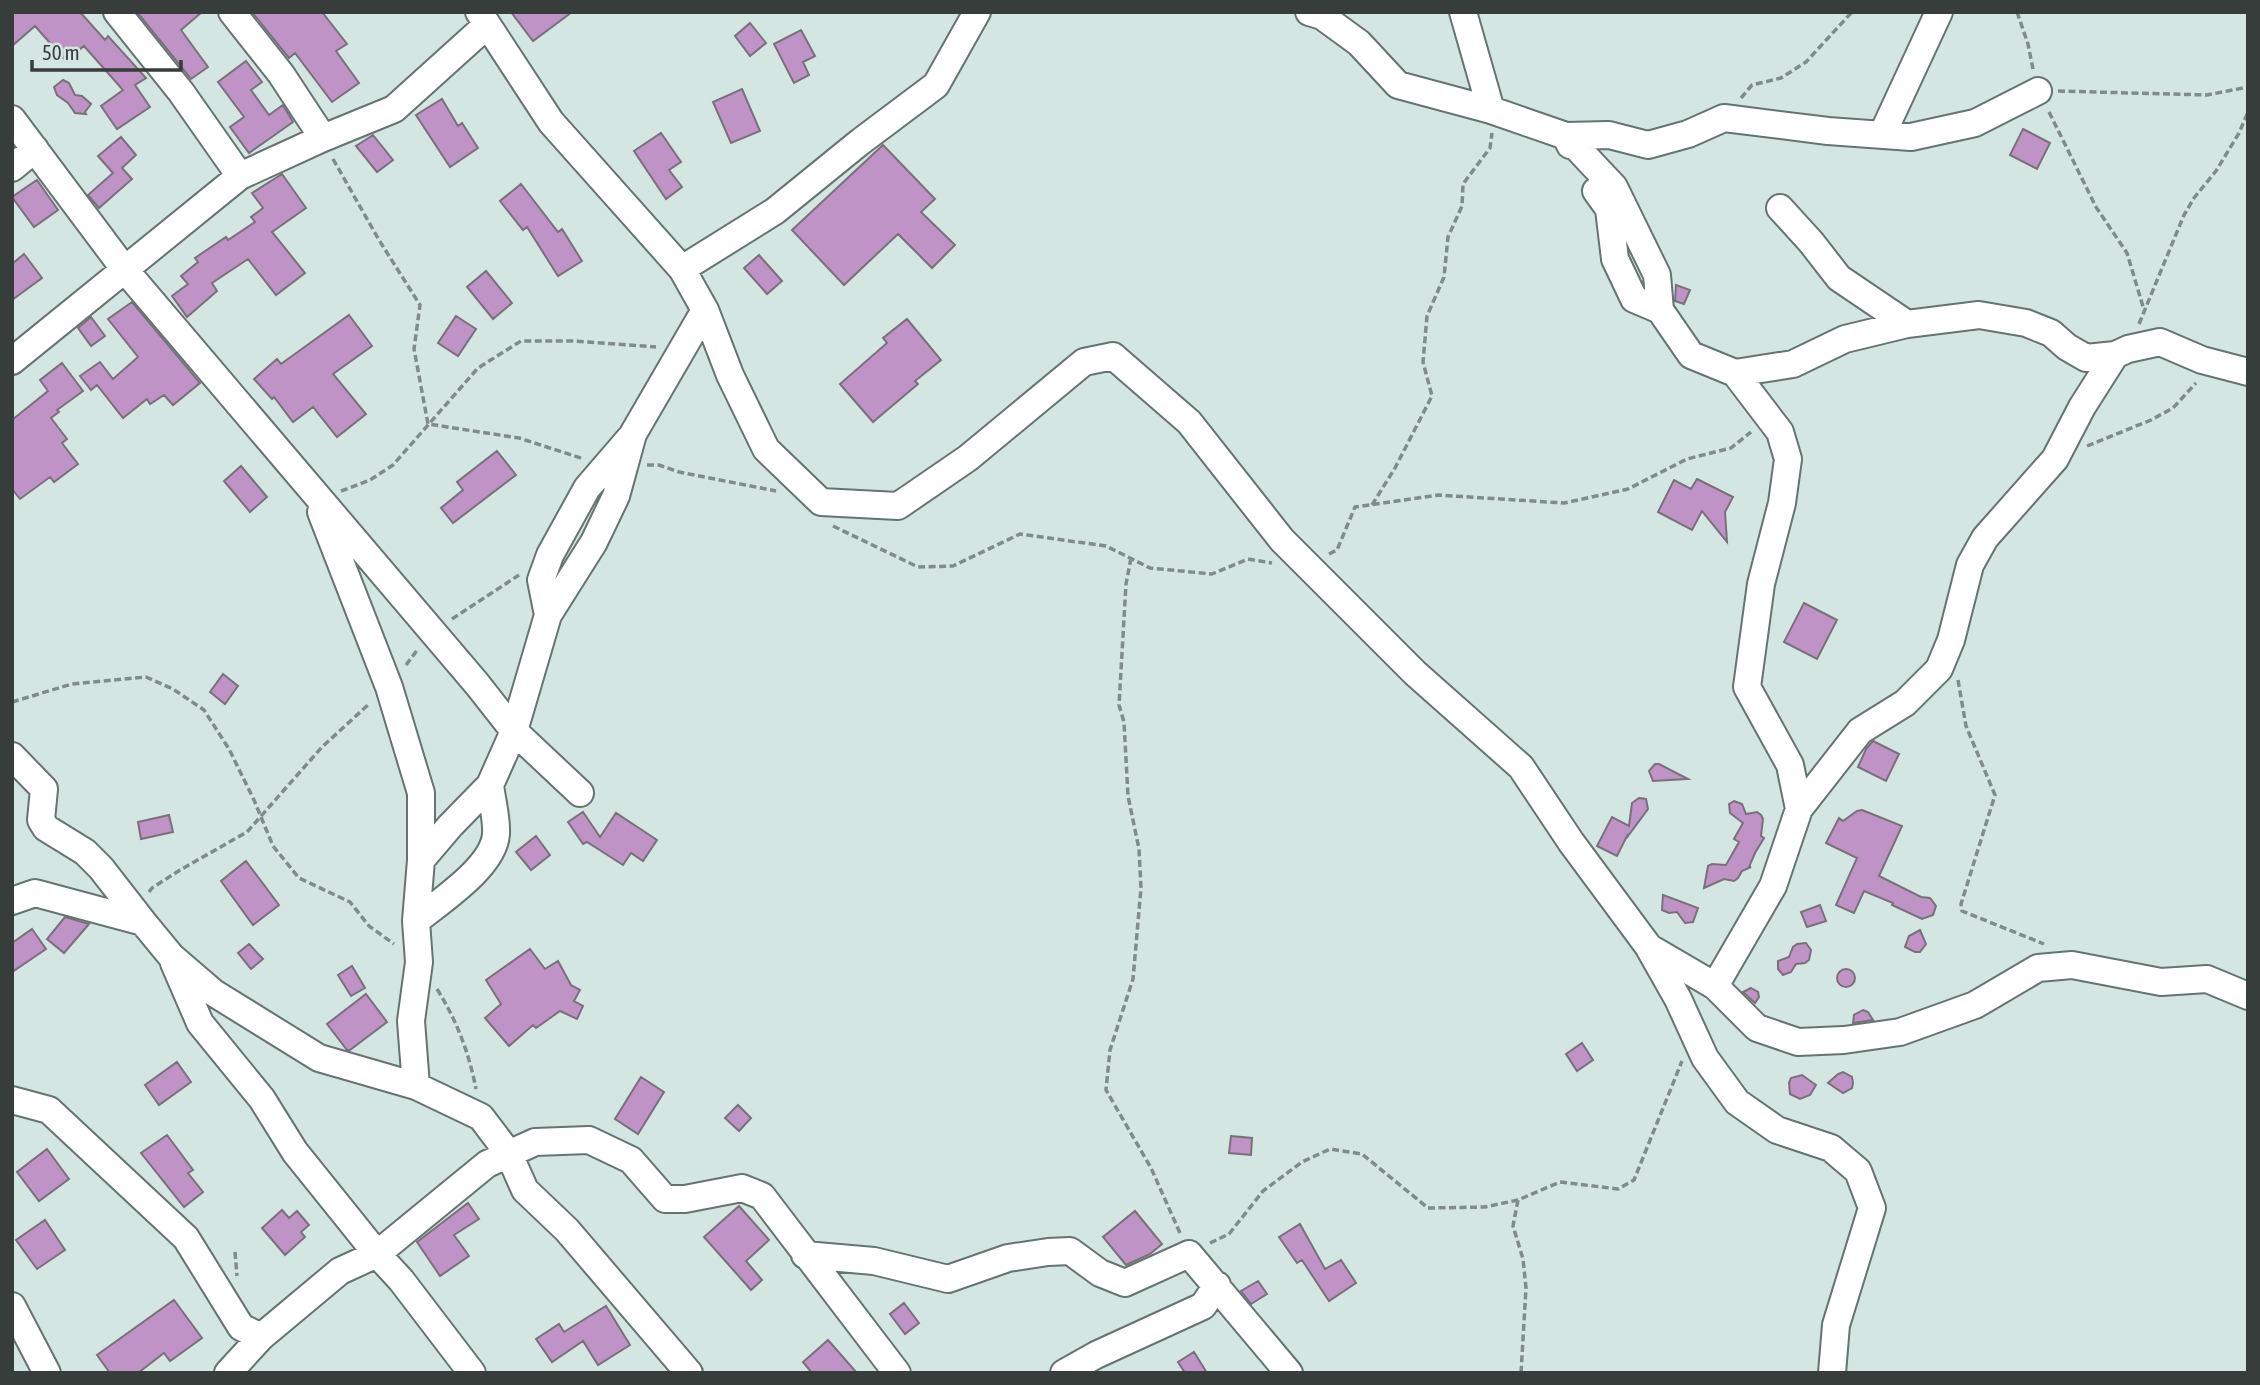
<svg xmlns="http://www.w3.org/2000/svg" width="2260" height="1385" viewBox="0 0 2260 1385" font-family="'Asap Condensed',sans-serif">
	<style>
		.building { fill: #c093c7; stroke: #7a707b; stroke-width: 2 }
		.lines { fill: none; stroke-linecap: round; stroke-linejoin: round }
		.minor-casing { stroke: #647470; stroke-width: 30 }
		.path { stroke: #808c88; stroke-width: 3.5; stroke-dasharray: 7 3.5; stroke-linecap: butt }
		.minor { stroke: #fff; stroke-width: 26 }
	</style>
	<rect width="100%" height="100%" fill="#d4e6e1"/>
	<path class="building" d="M12,12H80L105,40L108,36L146,78L135,85L150,107L117,129L101,106L123,90L84,46L66,61L35,26L12,46Z
		M137,12H202L181,30L208,67L191,79Z
		M252,12H322L347,44L336,51L359,83L332,102L295,53L289,58Z
		M511,12H572L533,41Z
		M750,23L766,43L750,56L735,36Z
		M801,30L815,56L803,62L809,75L794,83L774,44Z
		M246,61L262,82L251,90L269,115L283,105L293,122L249,153L230,127L244,117L218,82Z
		M63,80L69,83L75,95L82,96L91,104L85,112L86,114L75,113L68,103L57,95L54,87Z
		M742,89L760,131L731,143L713,102Z
		M442,99L458,126L462,123L478,148L450,167L416,115Z
		M2023,129L2050,143L2037,169L2010,155Z
		M661,133L681,162L669,170L682,187L666,199L634,151Z
		M373,135L393,160L377,172L356,146Z
		M121,137L136,155L122,168L132,179L99,208L88,195L113,173L98,156Z
		M883,145L935,199L921,212L955,245L932,268L898,234L844,285L792,230Z
		M282,174L306,208L272,232L305,273L276,295L248,259L212,283L217,291L187,317L172,296L188,284L181,276L198,262L195,258L226,237L228,240L255,222L251,217L263,208L252,193Z
		M37,180L58,210L34,227L12,197Z
		M521,184L558,232L562,229L582,261L558,276L527,227L523,230L500,201Z
		M24,254L42,278L12,300V264Z
		M759,255L782,281L767,294L744,268Z
		M486,271L512,303L493,319L467,287Z
		M1676,285L1690,290L1684,304L1675,301Z
		M132,302L200,383L173,405L164,395L150,404L147,399L123,418L97,385L91,390L80,376L100,362L113,379L138,357L108,319Z
		M349,315L372,346L333,374L366,414L337,437L313,407L293,422L274,397L272,399L254,379L277,359L281,364Z
		M456,316L476,329L458,356L438,343Z
		M91,317L105,336L91,346L78,328Z
		M907,319L941,360L915,381L918,384L873,422L840,384L887,343L883,338Z
		M62,363L83,391L57,410L59,412L51,418L67,439L62,443L78,464L54,482L50,477L20,499L12,489V420L48,391L40,380Z
		M497,451L516,475L453,523L441,508L463,490L457,482Z
		M241,466L267,497L250,512L224,481Z
		M1697,479L1733,497L1725,512L1727,542L1702,511L1692,530L1658,512L1674,480L1691,489Z
		M1804,603L1837,620L1817,659L1784,642Z
		M223,674L238,686L225,704L210,692Z
		M1873,741L1899,754L1886,781L1858,767L1866,749Z
		M1655,764H1659L1688,779L1653,781L1649,771Z
		M1639,798L1646,799L1648,809L1628,836V834L1617,856L1597,846L1612,817L1629,826L1632,803Z
		M1734,801L1742,804L1746,814L1757,812L1761,815L1763,819L1761,836L1764,838L1755,853L1749,867H1751L1742,871L1738,878L1734,881L1724,879L1704,888L1708,866L1712,864L1726,865L1739,842L1734,839L1743,823L1730,813L1729,804Z
		M1862,810L1902,826L1879,876L1921,897L1930,898L1936,906L1933,915L1922,919L1892,905L1893,903L1864,891L1854,913L1836,905L1857,858L1826,843L1839,818L1843,821L1857,811Z
		M583,812L600,837L616,813L657,840L643,861L631,853L623,865L587,842L583,844L568,822Z
		M169,815L173,832L141,839L138,822Z
		M536,836L550,855L531,870L516,852Z
		M246,861L279,905L253,925L221,881Z
		M1663,895L1698,908L1693,922L1685,923L1677,912L1669,913L1662,910Z
		M1820,905L1826,921L1807,927L1801,912Z
		M65,917L89,924L64,953L47,939Z
		M32,929L46,949L12,972V943Z
		M1920,930L1926,944L1920,952H1915L1905,947L1909,936Z
		M1806,943L1811,950L1809,960L1805,963L1796,964L1791,972L1783,975L1778,969V961L1789,957L1793,947L1797,944Z
		M249,944L263,959L251,969L238,953Z
		M530,949L545,969L558,961L571,985L580,990L574,1001L583,1006L577,1019L560,1011L536,1028L533,1025L509,1046L485,1018L501,1004L486,980Z
		M352,966L365,988L351,996L338,975Z
		M1837 978a9 9 0 1 1 18 0a9 9 0 1 1-18 0Z
		M1751,988L1758,992L1759,997L1755,1003L1743,992Z
		M366,994L387,1022L350,1050H347L327,1024Z
		M1863,1010L1868,1012L1873,1020L1853,1023L1854,1015Z
		M1582,1043L1593,1060L1577,1071L1566,1054Z
		M177,1062L191,1082L159,1105L145,1085Z
		M1843,1072L1852,1077L1853,1083L1852,1088L1843,1093L1828,1083L1838,1074Z
		M1802,1075L1816,1085L1810,1095L1800,1099L1790,1094L1789,1083L1791,1078Z
		M641,1077L664,1092L638,1134L615,1119Z
		M738,1105L751,1118L739,1131L725,1118Z
		M167,1135L193,1170L188,1173L203,1192L184,1207L141,1153Z
		M1231,1136L1252,1138L1251,1155L1229,1153Z
		M47,1149L69,1179L39,1201L17,1172Z
		M468,1203L479,1219L454,1235L469,1256L440,1276L417,1242Z
		M739,1206L769,1240L746,1261L762,1280L751,1290L704,1237Z
		M282,1210L289,1218L297,1211L309,1225L301,1232L305,1237L285,1255L262,1228Z
		M1135,1211L1162,1244L1150,1254L1126,1265L1103,1237Z
		M45,1220L65,1250L37,1269L16,1240Z
		M1300,1224L1325,1269L1341,1260L1356,1283L1329,1301L1302,1260L1297,1263L1279,1237Z
		M1258,1281L1267,1294L1251,1304L1241,1291Z
		M174,1300L202,1338L170,1361L164,1353L138,1373H110L97,1355Z
		M904,1303L919,1323L905,1334L890,1314Z
		M606,1306L630,1345L598,1365L583,1341L552,1362L536,1339L559,1324L564,1332Z
		M828,1340L857,1373H812L803,1362Z
		M1194,1352L1207,1373H1185L1178,1362Z"/>
	<g class="lines">
		<g class="minor-casing">
			<path id="minor" d="M232,12L281,74L323,138L240,176
				M479,12L551,122L682,269L705,310L730,375L766,449L821,502L898,506L968,458L1084,362L1113,356L1189,422L1282,540L1415,673L1521,767L1571,842L1648,946L1678,999L1705,1058L1737,1102L1777,1130L1831,1148L1858,1171L1872,1208L1836,1325L1832,1373
				M1309,12L1322,16L1359,43L1398,85L1491,110L1566,136L1614,187L1657,275L1660,310L1691,355L1735,373L1793,364L1845,339L1907,324L1979,315L2026,323L2051,333L2067,347L2086,358L2115,355L2128,349L2160,342L2202,360L2248,372
				M1463,12L1491,110
				M12,119L125,270L477,684L514,731L580,793
				M1882,135L1939,12
				M323,138L394,109L487,25
				M1570,145L1566,136L1609,135L1648,145L1688,134L1724,118L1828,131L1911,137L1975,123L2038,91
				M12,168L35,149
				M1596,191L1609,209L1615,259L1634,299L1660,310
				M1780,208L1811,242L1839,278L1907,324
				M682,269L775,211L860,142L936,85L977,12
				M12,361L240,176L181,92L117,12
				M1735,373L1780,432L1788,459L1782,503L1761,584L1747,687L1790,765L1799,809
				M321,512L389,687L421,793V860
				M548,615L541,580L550,555L587,488L630,438
				M12,756L44,789L41,820L46,828L85,852L101,868L143,922
				M12,901L35,893L143,922L171,956L214,993L319,1058L416,1086L481,1117L509,1154L525,1190L567,1230L689,1373
				M416,921C439,902 494,867 496,834C497,819 492,801 490,785
				M1650,948L1715,986L1757,1028L1798,1042L1844,1040L1900,1032L1975,1005L2038,968L2072,965L2161,982L2207,979L2248,996
				M174,963L200,1023L262,1099L295,1152L377,1254L401,1280L472,1373
				M1715,986L1773,886L1799,809L1860,731L1905,703L1939,669L1951,640L1970,565L1985,538L2055,459L2082,407L2115,355
				M416,1086L411,1021L419,962L416,921L421,860L450,826L490,785L514,731L548,615L594,542L616,496L633,434L705,310
				M12,1100L49,1110L186,1238L241,1327L261,1337
				M805,1255L874,1261L948,1279L1008,1258L1048,1252L1070,1251L1100,1273L1125,1283L1189,1254L1289,1373
				M12,1306L47,1373
				M228,1373L261,1337L340,1271L377,1254L487,1164L535,1142L589,1140L631,1160L665,1199H685L742,1188L762,1196L897,1373
				M1064,1373L1096,1355L1203,1306L1217,1285"/>
		</g>
		<path class="path" d="M2017,12L2028,44L2033,69
			M2058,91L2207,95L2248,87
			M1741,98L1752,85L1781,78L1806,62L1852,12
			M2049,112L2096,207L2127,253L2144,310
			M333,159L379,240L420,305L414,349L428,424L519,438L584,459
			M2139,324L2184,215L2194,198L2216,171L2239,133L2248,112
			M2087,446L2151,420L2173,408L2196,383
			M647,465H659L679,472L776,491
			M341,491L370,480L393,465L478,368L521,341H573L656,347
			M1372,505L1395,468L1432,396L1423,362L1427,316L1444,277L1448,237L1462,206L1463,184L1490,148L1492,133
			M833,526L918,567L953,566L1020,534L1106,546L1150,568L1212,574L1248,559L1272,563
			M1329,554L1337,550L1355,507L1438,495L1564,503L1628,489L1687,459L1731,448L1751,432
			M1131,558L1126,584L1119,705L1124,722L1128,796L1139,849L1141,888L1133,979L1110,1050L1106,1090L1151,1168L1180,1233
			M452,619L519,575
			M406,665L418,649
			M1958,680L1966,726L1995,795L1961,904L1962,911L2044,944
			M12,702L72,684L146,677L173,689L204,710L229,749L254,800L273,846L299,878L350,902L369,926L394,944
			M149,892L152,888L180,870L247,832L322,747L369,704
			M437,989C457,1021 469,1053 476,1089
			M1518,1200L1513,1226L1523,1259L1526,1288L1521,1373
			M1210,1243L1229,1234L1263,1191L1302,1162L1330,1149L1362,1154L1428,1208L1485,1207L1518,1200L1560,1182L1618,1189L1634,1180L1682,1061
			M235,1252L237,1276"/>
		<use href="#minor" class="minor"/>
	</g>
	<rect width="2260" height="1385" fill="none" stroke="#363d3b" stroke-width="28"/>
	<path d="M32 60v10h149v-10" fill="none" stroke="#363d3b" stroke-width="3.5"/>
	<text x="42" y="60" font-size="21" fill="#363d3b" stroke="#d4e6e1" stroke-width="5" paint-order="stroke">50 m</text>
</svg>
